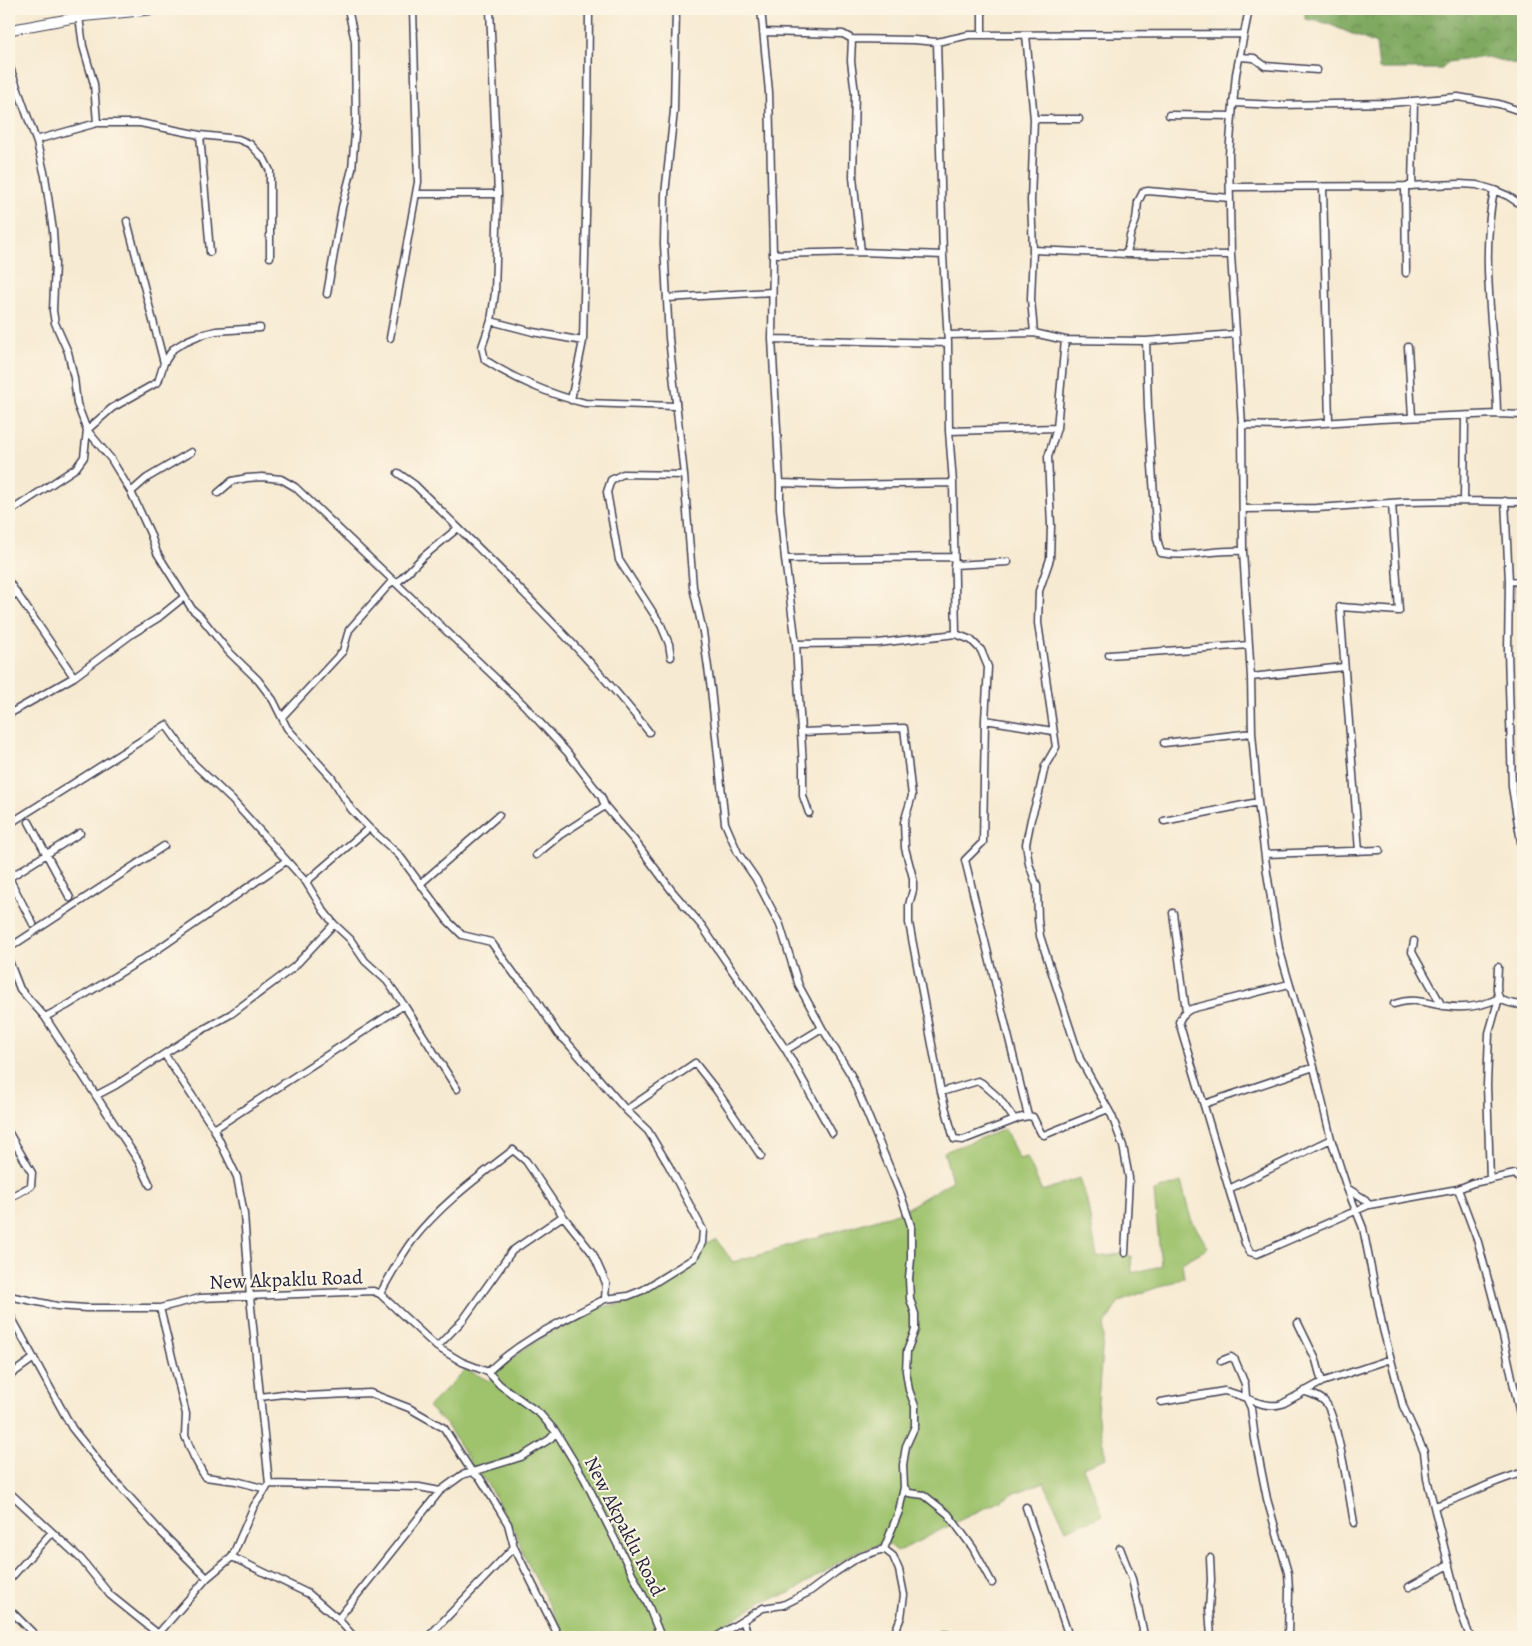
<svg xmlns="http://www.w3.org/2000/svg" width="1532" height="1646" viewBox="0 0 1532 1646" font-family="Alegreya,serif">
	<style>
		.green { fill: #9fc36d; stroke: #607254 }
		.forest { fill: url(#forest-crowns); stroke: #50664e }
		.lines { fill: none; stroke-linecap: round; stroke-linejoin: round }
		.street-casing { stroke: #424052; stroke-width: 9 }
		.secondary-casing { stroke: #424052; stroke-width: 11 }
		.street { stroke: #fff; stroke-width: 6 }
		.secondary { stroke: #fff; stroke-width: 9 }
		.labels { text-anchor: middle; stroke-width: 4; stroke-linejoin: round; paint-order: stroke }
		.street-label { font-size: 20px; fill: #22223b; stroke: #fcf5e5 }
	</style>
	<defs>
		<pattern id="forest-crowns" width="20" height="18" patternUnits="userSpaceOnUse" patternTransform="scale(1.25)"><rect width="20" height="18" fill="#7fa960"/><path d="M2 6a3 3 0 1 1 6 0M12 15a3 3 0 1 1 6 0" fill="none" stroke="#688950"/></pattern>
	</defs>
	<rect width="100%" height="100%" fill="#fcf5e5"/>
	<filter id="ink" filterUnits="userSpaceOnUse"><feTurbulence type="fractalNoise" baseFrequency=".02" numOctaves="2"/><feDisplacementMap in="SourceGraphic" scale="10" xChannelSelector="R" yChannelSelector="G"/><feConvolveMatrix kernelMatrix="1 2 1 2 8 2 1 2 1" color-interpolation-filters="sRGB"/></filter>
	<filter id="wash" filterUnits="userSpaceOnUse"><feTurbulence type="fractalNoise" baseFrequency=".0096" numOctaves="4" result="noise"/><feDisplacementMap in="SourceGraphic" scale="20" xChannelSelector="R" yChannelSelector="G"/><feGaussianBlur stdDeviation="1.12" result="paint"/><feColorMatrix in="noise" values="0 0 0 0 0 0 0 0 0 0 0 0 0 0 0 0 0 1.4 0 .05"/><feComposite in="paint" operator="in"/></filter>
	<g filter="url(#wash)">
		<rect width="100%" height="100%" fill="#f7ead2"/>
		<path class="green" d="M1005,1129L1019,1159L1027,1157L1042,1191L1080,1178L1087,1201L1097,1257L1122,1254L1131,1256L1132,1273L1161,1266L1154,1191L1181,1182L1191,1219L1208,1248L1182,1263L1184,1278L1119,1301L1104,1326L1097,1413L1106,1458L1083,1467L1103,1515L1066,1530L1044,1482L1012,1494L897,1552L892,1546L880,1544L852,1554L790,1593L763,1601L704,1637H566L523,1554L518,1538L486,1482L474,1468L446,1424L428,1407L466,1369L489,1381L501,1367L532,1343L600,1307L627,1303L697,1262L704,1246L716,1239L733,1262L901,1212L952,1181L944,1152Z"/>
		<path class="forest" d="M1305,9H1523V66L1487,57L1448,62L1442,69H1379L1376,44L1326,23L1305,19Z"/>
	</g>
	<g filter="url(#ink)">
		<g class="lines">
			<g class="street-casing">
				<path id="street" d="M490,9L498,194L495,293L491,321L533,332L583,341L571,400
					M676,9L674,111L665,194L664,244L669,338L684,475L693,587L703,632L711,689L725,823L738,853L756,879L780,925L799,986L822,1028L851,1075L901,1195L911,1226V1259L909,1278L910,1299L915,1314V1330L907,1351L906,1371L909,1390L915,1406V1426L906,1446L903,1465L904,1487L899,1511L884,1549
					M761,9L769,92L773,254L772,339L780,483V508L785,559L796,644L803,767V796L809,813
					M1249,9L1236,74L1232,116L1229,155L1231,255L1242,425L1243,551L1251,677L1252,733L1258,802L1267,873L1279,948L1314,1067L1331,1139L1347,1188L1363,1228L1383,1329L1403,1406L1424,1452L1427,1479L1460,1610L1470,1637
					M79,17L83,46L94,84L97,123
					M763,32L843,34L852,39L914,40L937,42L969,35L1244,34
					M982,35V9
					M1026,35L1034,119L1031,201L1033,250L1031,299L1034,333
					M852,39L851,61L855,93L853,177L861,252
					M1240,57L1254,58L1265,66L1317,70
					M9,65L37,143L45,176L53,231L55,263L53,311L55,323L68,352L74,378L77,404L87,430L111,459L131,492L150,533L157,553L192,609L200,616L228,651L258,680L273,700L287,728L332,778L351,809L369,828L399,855L447,920L462,935L491,942L515,975L529,989L558,1034L566,1041L626,1110L648,1131L669,1166L703,1230L702,1243L694,1258L643,1290L628,1296L605,1299
					M1233,103L1277,105L1390,103L1458,97L1499,104L1523,112
					M1169,115L1232,116
					M1034,119H1079
					M200,135L210,252
					M36,140L97,123H140L200,135L238,139L250,144L264,159L270,171V257
					M1405,186L1406,273
					M1412,186L1414,101
					M1230,187L1405,186L1460,184L1477,185L1494,190C1479,263 1496,340 1497,414
					M1323,187L1329,422
					M1494,190L1508,196L1523,206
					M417,194H498
					M127,221L164,363
					M1033,250L1127,254L1231,255
					M773,254L861,252L943,255
					M1127,254L1130,236L1136,220L1138,202L1143,192L1148,191L1230,198
					M327,294L342,207L352,169L356,122L355,41L348,9
					M667,298L772,292
					M491,321L482,347L485,360C514,379 551,395 585,403L675,406
					M948,335L1034,333L1065,340L1146,341L1235,334
					M390,338L418,182L413,9
					M772,339L948,343L943,255L937,42
					M1065,340L1057,428L1048,457L1051,526L1050,559L1039,591L1038,623L1056,747L1045,766L1039,793L1031,819L1026,844L1029,864L1037,886L1038,920L1040,936L1080,1059L1112,1116L1123,1146L1129,1178L1125,1253
					M583,341L588,130L589,9
					M1146,341L1148,408L1157,539L1161,553C1188,558 1216,549 1243,551
					M948,343L949,431L953,483L956,634
					M1408,347L1412,417
					M1242,425L1280,426L1380,419L1497,414L1523,415
					M949,431L1057,428
					M398,473L415,485C495,565 579,643 649,732
					M780,483L839,485L953,483
					M131,492L147,478L191,452
					M218,493L232,481L247,478L262,477L281,479L295,487L524,705L567,752L601,796L605,806L634,840L672,891L702,926L786,1050L832,1133
					M1464,501L1465,417
					M1505,501L1509,581L1508,651L1512,787L1523,854
					M1243,509L1317,508L1404,502L1464,501L1523,502
					M9,512L76,468L84,457L87,430L112,408L158,382L164,363L173,349L186,341L200,335L216,331L260,328
					M785,559L954,557
					M954,565L1008,562
					M1509,581L1523,582
					M9,582L74,677
					M397,583L424,556L458,528
					M9,598L16,593
					M796,644L878,643L956,634L971,640L981,650L988,667L985,720L983,842L965,860L1028,1116
					M1109,655L1249,645
					M671,657L669,644L661,625L619,560L607,492L611,480L623,474L684,475
					M1251,677L1344,667
					M9,714L74,677L132,634L158,618L184,597
					M282,717L343,651L349,630L393,580
					M985,720L1053,731
					M802,732L904,728L912,796L904,822L905,848L913,878V890L909,905V923L941,1092L954,1139L963,1140L1017,1119
					M1164,743L1252,733
					M1164,821L1258,802
					M29,822L70,898
					M9,824L166,725L194,764L232,800L306,882L323,910L334,924L350,939L365,961L387,981L404,1005L457,1089
					M1359,851L1340,607L1399,611L1392,503
					M1265,854L1380,850
					M536,855L560,835L605,806
					M9,878L80,833
					M9,878L33,924
					M306,882L369,828
					M420,884L499,815
					M1173,913L1186,1012
					M1414,941L1412,952L1442,1006
					M9,948L164,846
					M9,961L20,989L45,1017L139,1162L150,1185
					M1498,967C1497,995 1491,1002 1523,1005
					M1289,984L1191,1009C1185,1012 1181,1016 1179,1022L1245,1243L1250,1252L1257,1254L1369,1205L1458,1189L1473,1183L1515,1174L1523,1182
					M1394,1004C1416,997 1423,1003 1445,1006C1464,1009 1481,1007 1499,998
					M45,1017L68,1005L151,954L286,861
					M786,1050L822,1028
					M941,1092L978,1081L982,1083L999,1098L1014,1119L1028,1116L1033,1117L1041,1133L1044,1135L1108,1109
					M97,1095L116,1085L195,1034L231,1014L294,967L334,924
					M1204,1104L1314,1067
					M626,1110L695,1063L717,1091L761,1156
					M214,1129L404,1005
					M9,1133L32,1173L31,1186L9,1198
					M1490,1180L1487,1085L1489,1033L1499,998
					M1347,1188L1363,1198L1369,1205
					M1229,1189L1331,1139
					M1458,1189L1478,1242L1503,1336L1523,1428
					M380,1294C390,1276 400,1257 412,1241C441,1204 477,1178 513,1150L526,1161L563,1216L593,1254L606,1283L605,1299C565,1320 521,1339 488,1372
					M9,1296L57,1306L86,1308H160L200,1298L373,1291L380,1294L437,1347L462,1362L488,1372L500,1385L540,1414L556,1432L584,1478L648,1605L661,1637
					M160,1308L186,1414L185,1436L194,1457L205,1477L236,1481L266,1489
					M9,1313L72,1428L106,1471L161,1532L207,1578
					M1298,1323L1316,1360L1322,1382
					M437,1347L463,1320L512,1251L563,1216
					M1221,1361L1231,1357L1235,1360L1245,1384L1246,1397L1251,1408L1255,1439L1267,1499L1288,1573L1289,1590L1288,1637
					M9,1376L34,1358
					M1304,1391C1310,1394 1320,1396 1325,1402C1337,1415 1350,1500 1354,1523
					M260,1397L283,1394L306,1396L370,1393L409,1408L444,1428L472,1472L480,1478L485,1486L508,1524L514,1547L559,1637
					M1161,1402L1224,1391C1244,1394 1262,1410 1282,1404L1322,1382L1391,1359
					M269,1484L419,1487L440,1491L462,1475L521,1457L550,1439L556,1432
					M904,1487L909,1493L924,1495L948,1514L973,1548L992,1583
					M9,1492L81,1559L110,1595L162,1637
					M1434,1506C1465,1498 1492,1480 1523,1473
					M1026,1507L1069,1637
					M1120,1548L1132,1579L1143,1630L1142,1637
					M232,1557L309,1594L338,1619L354,1637
					M1210,1558L1211,1580L1209,1609L1211,1637
					M9,1580L52,1532
					M1409,1587L1449,1565
					M9,1609L37,1637
					M338,1619L440,1491
					M743,1621L749,1637
					M158,1634L207,1578L232,1557L254,1506L269,1484L250,1297L244,1214L237,1177L214,1129L165,1055
					M946,1634L947,1637
					M428,1637L514,1547
					M716,1637L763,1608L783,1605L809,1592L836,1572L859,1557L884,1549L893,1556L899,1570L904,1595L901,1617L893,1637"/>
			</g>
			<g class="secondary-casing">
				<path id="secondary" d="M9,30L79,17L160,9"/>
			</g>
			<use href="#street" class="street"/>
			<use href="#secondary" class="secondary"/>
		</g>
	</g>
	<g class="labels">
		<g class="street-label">
			<text transform="translate(286 1279) rotate(-2)" y="7">New Akpaklu Road</text>
			<text transform="translate(625 1526) rotate(63)" y="7">New Akpaklu Road</text>
		</g>
	</g>
	<rect width="1532" height="1646" fill="none" stroke="#fcf5e5" stroke-width="30"/>
</svg>
